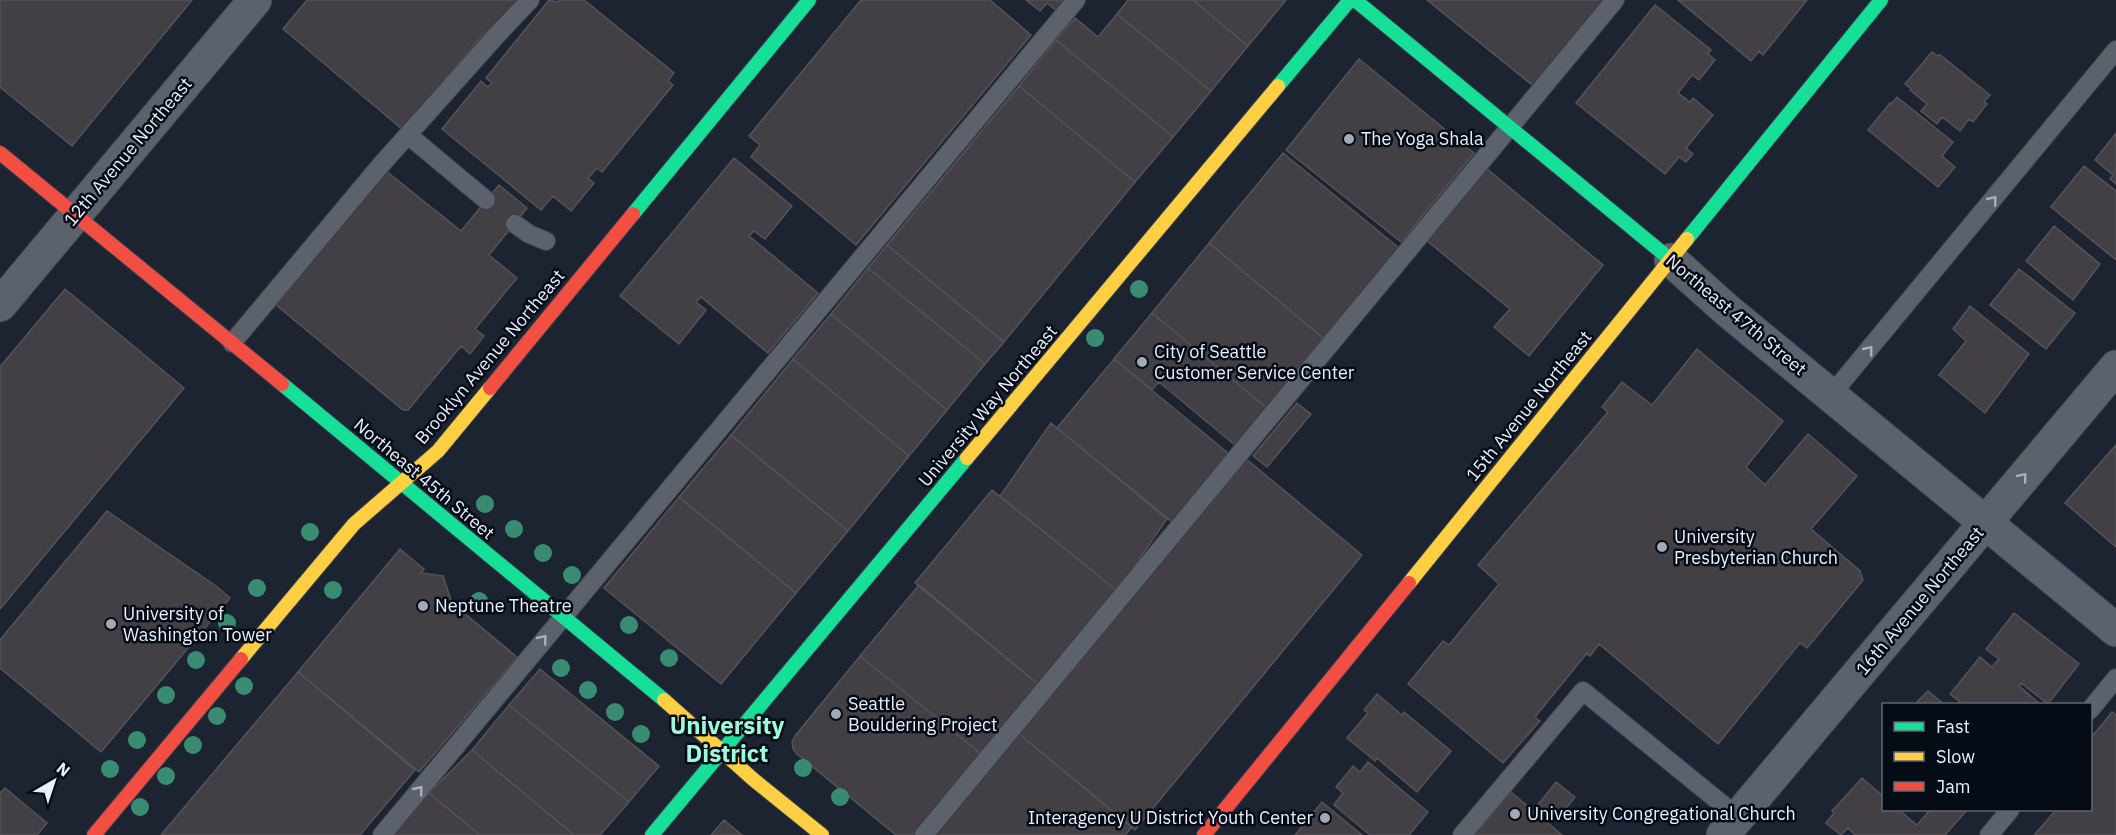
<svg xmlns="http://www.w3.org/2000/svg" width="2116" height="835" viewBox="0 0 2116 835" font-family="'IBM Plex Sans',sans-serif">
	<style>
		.building { fill: #423f45; stroke: #565357; stroke-width: 1.5 }
		.lines { fill: none; stroke-linecap: round; stroke-linejoin: round }
		.lane-casing { stroke: #393f4a; stroke-width: 20 }
		.street-casing { stroke: #393f4a; stroke-width: 35 }
		.fast-casing { stroke: #393f4a; stroke-width: 16 }
		.slow-casing { stroke: #393f4a; stroke-width: 16 }
		.jam-casing { stroke: #393f4a; stroke-width: 16 }
		.lane { stroke: #5c626c; stroke-width: 18 }
		.street { stroke: #5c626c; stroke-width: 33 }
		.fast { stroke: #16e098; stroke-width: 14 }
		.slow { stroke: #ffcf43; stroke-width: 14 }
		.jam { stroke: #f24e42; stroke-width: 14 }
		.tree { fill: #398c71 }
		.oneway { stroke: #a9b0bc }
		.poi-dot { fill: #a1a8b6; stroke: #060c16; stroke-width: 2 }
		.labels { text-anchor: middle; stroke-width: 5; stroke-linejoin: round; paint-order: stroke }
		.poi-label { font-size: 18px; fill: #e8effd; stroke: #060c16; text-anchor: start }
		.street-label { font-size: 18px; fill: #e8effd; stroke: #060c16 }
		.district-label { font-size: 24px; font-weight: bold; fill: #9dfada; stroke: #060c16 }
	</style>
	<rect width="100%" height="100%" fill="#1c2432"/>
	<path class="building" d="M0,0H192L72,146L0,87Z
		M307,0H519L481,37L402,129L283,29Z
		M549,0L557,2L559,0H584L674,73L668,81L673,85L602,172L597,168L588,178L594,183L571,211L553,196L541,210L442,129L481,81L488,87L492,83L486,78Z
		M861,0H990L1031,35L856,245L751,157L760,145L749,136Z
		M1026,0H1067L1058,12L1047,3L1040,11Z
		M1128,0H1193L1248,46L1211,91L1117,14Z
		M1193,0H1286L1248,46Z
		M1427,0H1606L1536,88Z
		M1678,0H1807L1763,55L1759,51L1751,61Z
		M1655,5L1711,50L1708,54L1715,60L1699,80L1692,75L1678,93L1690,102L1693,98L1713,115L1686,148L1693,154L1686,162L1679,157L1665,174L1576,103Z
		M1117,14L1211,91L1173,137L1056,40L1075,18L1098,37Z
		M1056,40L1173,137L1135,182L1019,86Z
		M1932,52L1938,56L1940,55L1990,95L1984,102L1987,104L1973,122L1969,119L1960,131L1942,117L1937,124L1921,111L1927,104L1910,90L1911,89L1905,84Z
		M1359,59L1474,153L1401,242L1286,150Z
		M1019,86L1135,182L1004,342L887,245Z
		M1897,97L1953,142L1942,156L1955,167L1938,187L1868,130L1890,103L1891,104Z
		M2116,133V184L2110,179L2113,175L2095,160Z
		M1283,153L1399,248L1323,338L1209,243Z
		M734,158L792,206L765,239L754,231L749,236L818,293L768,353L701,297L696,302L706,310L679,344L620,296Z
		M2084,166L2116,191V260L2051,207Z
		M1486,168L1603,265L1529,356L1494,327L1510,309L1426,240Z
		M386,171L461,231L499,185L527,208L489,255L517,278L475,329L484,336L470,354L461,346L408,410H403L276,305Z
		M2054,226L2100,264L2073,300L2026,261Z
		M1209,243L1323,338L1267,408L1152,313Z
		M887,245L1004,342L985,364L868,268Z
		M868,268L985,364L947,410L831,314Z
		M2019,269L2075,313L2046,349L1990,305Z
		M65,289L184,388L0,609V367Z
		M1970,306L2029,354L1985,413L1939,375L1966,341L1953,329Z
		M1152,313L1267,408L1236,446L1159,382L1152,390L1114,359Z
		M831,314L947,410L909,456L793,359Z
		M1697,349L1783,421L1746,467L1765,485L1808,434L1857,476L1811,529L1860,571L1863,580L1807,648L1800,643L1718,744L1599,644L1590,656L1587,653L1535,717L1540,721L1503,763L1408,684L1443,641L1449,645L1499,584L1478,565L1608,412L1602,407L1622,382L1652,405Z
		M793,359L909,456L848,531L731,435Z
		M1114,359L1228,453L1172,522L1057,428Z
		M1297,403L1311,414L1267,467L1253,456Z
		M1051,423L1167,519L1117,591L1000,496Z
		M731,435L848,531L796,593L679,497Z
		M2116,445V547L2065,503Z
		M1245,458L1362,555L1135,830L1018,733Z
		M992,490L1117,591L1039,685L915,583Z
		M679,497L796,593L721,684L604,588Z
		M107,511L216,586L230,598L101,752L0,668V640Z
		M400,549L424,569L421,573L443,576L452,603L517,657L419,772L298,672Z
		M919,585L1039,685L981,754L860,656Z
		M2014,613L2079,664L2048,704L2021,683L2019,686L2040,704H1963L1950,694L1980,657L1992,667L1999,659L1986,649Z
		M860,656L981,754L914,835H896L797,754L793,749L792,742L795,736Z
		M540,669L659,766L629,802L509,705Z
		M298,672L415,770L360,835H161Z
		M1928,691L1944,704H1915Z
		M1377,694L1402,715L1404,712L1451,751L1417,792L1377,758L1375,761L1347,738L1368,713L1364,710Z
		M509,705L629,802L600,835H574L472,750Z
		M2112,712L2116,715V835H2034L2056,810H2090V739Z
		M1018,733L1132,827L1125,835H935Z
		M472,750L574,835H480L429,793Z
		M1368,762L1428,812L1409,835H1370L1334,805L1343,793L1336,787L1353,766L1360,772Z
		M1862,778L1884,797V810H1899L1917,825L1930,810H1967L1945,835H1855L1848,828L1841,835L1826,823L1834,813L1832,811Z
		M1556,782L1575,797L1556,821L1537,806Z
		M5,788L47,823L37,835H0V793Z
		M1511,792L1562,835H1475Z
		M429,793L480,835H394Z
		M1322,802L1362,835H1295Z
		M724,820L742,835H711Z"/>
	<g class="lines">
		<g class="lane-casing">
			<path id="lane" d="M408,135L486,200
				M515,224L529,234L546,241
				M232,343L380,166L496,36L530,0
				M1831,395L2116,50
				M2090,710L2116,678
				M382,835L1076,0
				M924,835L1615,0
				M1462,835L1583,691L1738,817
				M1989,835L2010,810"/>
		</g>
		<g class="street-casing">
			<path id="street" d="M1671,260L1728,311L2116,630
				M0,305L255,0
				M1723,835L2116,367"/>
		</g>
		<g class="fast-casing">
			<path id="fast" d="M1355,0L1671,260
				M1278,86L1350,0
				M633,214L809,0
				M1687,239L1881,0
				M282,384L664,700
				M652,835L967,458"/>
		</g>
		<g class="slow-casing">
			<path id="slow" d="M967,458L1278,86
				M1409,583L1687,239
				M241,659L354,524L438,451L490,388
				M664,700L754,780L822,835"/>
		</g>
		<g class="jam-casing">
			<path id="jam" d="M0,153L282,384
				M490,388L633,214
				M94,835L241,659
				M1204,835L1409,583"/>
		</g>
		<use href="#lane" class="lane"/>
		<use href="#street" class="street"/>
		<use href="#fast" class="fast"/>
		<use href="#slow" class="slow"/>
		<use href="#jam" class="jam"/>
	</g>
	<g class="tree">
		<circle cx="1139" cy="289" r="9"/>
		<circle cx="1095" cy="338" r="9"/>
		<circle cx="485" cy="504" r="9"/>
		<circle cx="514" cy="529" r="9"/>
		<circle cx="310" cy="532" r="9"/>
		<circle cx="543" cy="553" r="9"/>
		<circle cx="572" cy="575" r="9"/>
		<circle cx="257" cy="588" r="9"/>
		<circle cx="333" cy="590" r="9"/>
		<circle cx="479" cy="601" r="9"/>
		<circle cx="227" cy="623" r="9"/>
		<circle cx="629" cy="625" r="9"/>
		<circle cx="669" cy="658" r="9"/>
		<circle cx="196" cy="660" r="9"/>
		<circle cx="561" cy="668" r="9"/>
		<circle cx="244" cy="686" r="9"/>
		<circle cx="588" cy="690" r="9"/>
		<circle cx="166" cy="695" r="9"/>
		<circle cx="615" cy="712" r="9"/>
		<circle cx="217" cy="716" r="9"/>
		<circle cx="641" cy="734" r="9"/>
		<circle cx="137" cy="740" r="9"/>
		<circle cx="193" cy="745" r="9"/>
		<circle cx="803" cy="768" r="9"/>
		<circle cx="110" cy="769" r="9"/>
		<circle cx="166" cy="776" r="9"/>
		<circle cx="840" cy="797" r="9"/>
		<circle cx="140" cy="807" r="9"/>
	</g>
	<defs><path id="oneway-chevron" d="M-2-3.5L2.5 0L-2 3.5" fill="none" stroke-width="1.6" stroke-linecap="round" stroke-linejoin="round" transform="scale(1.5)"/></defs>
	<g class="oneway">
		<use href="#oneway-chevron" transform="translate(1993 200) rotate(-51)"/>
		<use href="#oneway-chevron" transform="translate(1869 350) rotate(-51)"/>
		<use href="#oneway-chevron" transform="translate(2023 477) rotate(-50)"/>
		<use href="#oneway-chevron" transform="translate(543 639) rotate(-51)"/>
		<use href="#oneway-chevron" transform="translate(419 790) rotate(-51)"/>
	</g>
	<g class="poi-dot">
		<circle cx="1349" cy="139" r="6"/>
		<circle cx="1142" cy="362" r="6"/>
		<circle cx="1662" cy="547" r="6"/>
		<circle cx="423" cy="606" r="6"/>
		<circle cx="111" cy="624" r="6"/>
		<circle cx="836" cy="714" r="6"/>
		<circle cx="1515" cy="814" r="6"/>
		<circle cx="1325" cy="818" r="6"/>
	</g>
	<g class="labels">
		<g class="poi-label">
			<text x="1361" y="145">The Yoga Shala</text>
			<text x="1154" y="358">City of Seattle<tspan x="1154" dy="21">Customer Service Center</tspan></text>
			<text x="1674" y="543">University<tspan x="1674" dy="21">Presbyterian Church</tspan></text>
			<text x="435" y="612">Neptune Theatre</text>
			<text x="123" y="620">University of<tspan x="123" dy="21">Washington Tower</tspan></text>
			<text x="848" y="710">Seattle<tspan x="848" dy="21">Bouldering Project</tspan></text>
			<text x="1527" y="820">University Congregational Church</text>
			<text x="1313" y="824" text-anchor="end">Interagency U District Youth Center</text>
		</g>
		<g class="street-label">
			<text transform="translate(128 152) rotate(-50)" y="6">12th Avenue Northeast</text>
			<text transform="translate(1736 315) rotate(40)" y="6">Northeast 47th Street</text>
			<text transform="translate(490 357) rotate(-50)" y="6">Brooklyn Avenue Northeast</text>
			<text transform="translate(988 406) rotate(-50)" y="6">University Way Northeast</text>
			<text transform="translate(1529 406) rotate(-51)" y="6">15th Avenue Northeast</text>
			<text transform="translate(424 479) rotate(40)" y="6">Northeast 45th Street</text>
			<text transform="translate(1920 601) rotate(-50)" y="6">16th Avenue Northeast</text>
		</g>
		<g class="district-label">
			<text x="727" y="734">University<tspan x="727" dy="28">District</tspan></text>
		</g>
	</g>
	<rect x="1882" y="703" width="210" height="108" fill="#060c16" stroke="#606772" stroke-width="1.5"/>
	<rect x="1894" y="722" width="30" height="9" fill="#16e098" stroke="#606772" stroke-width="1.5"/>
	<text x="1936" y="733" font-size="18" fill="#e8effd">Fast</text>
	<rect x="1894" y="752" width="30" height="9" fill="#ffcf43" stroke="#606772" stroke-width="1.5"/>
	<text x="1936" y="763" font-size="18" fill="#e8effd">Slow</text>
	<rect x="1894" y="782" width="30" height="9" fill="#f24e42" stroke="#606772" stroke-width="1.5"/>
	<text x="1936" y="793" font-size="18" fill="#e8effd">Jam</text>
	<g transform="translate(54 781) rotate(39)" stroke="#060c16" stroke-width="4.5" paint-order="stroke">
	<path d="M0-4.5L10 22L0 15L-10 22Z" fill="#e8effd"/>
	<text y="-9" font-size="16" font-weight="bold" text-anchor="middle" fill="#e8effd">N</text>
	</g>
</svg>
